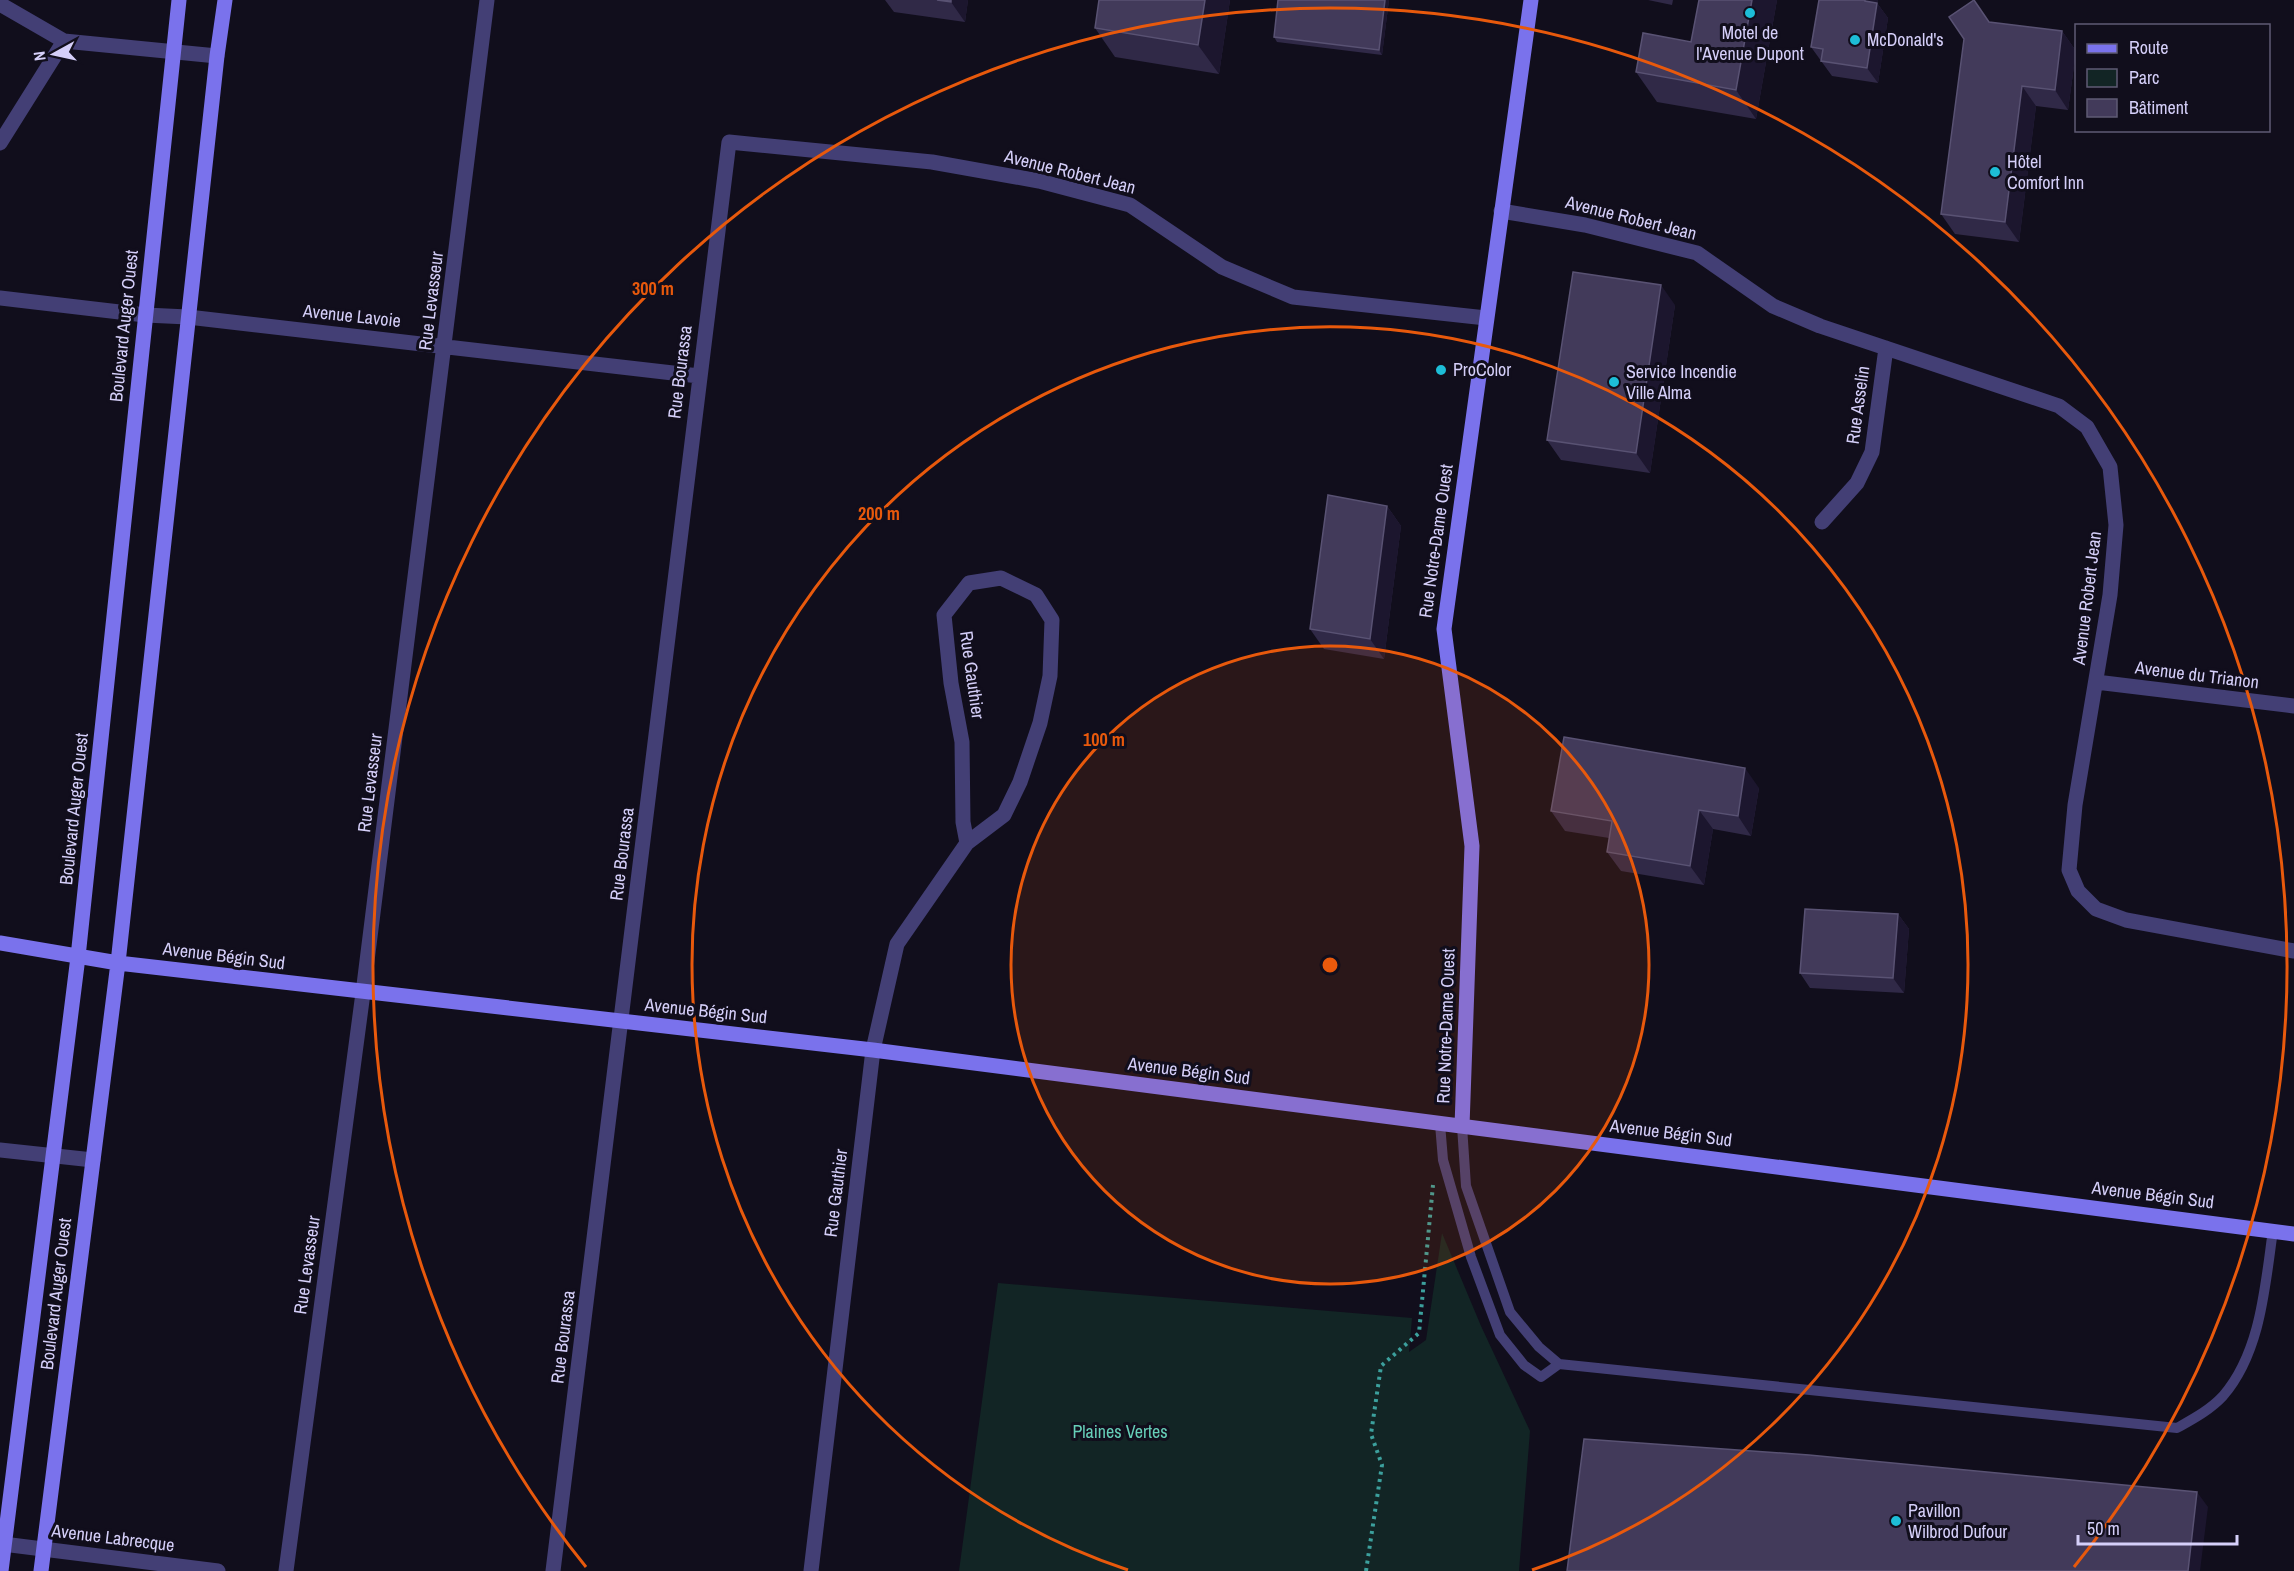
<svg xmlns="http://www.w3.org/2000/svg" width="2294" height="1571" viewBox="0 0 2294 1571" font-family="'Archivo Narrow',sans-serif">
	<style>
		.green { fill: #122525 }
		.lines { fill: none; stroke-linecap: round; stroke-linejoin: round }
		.path { stroke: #3ca09d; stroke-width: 4; stroke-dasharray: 3 4.5; stroke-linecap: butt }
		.lane { stroke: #433f75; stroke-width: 10 }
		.street { stroke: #433f75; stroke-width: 15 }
		.secondary { stroke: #7a72ec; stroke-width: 15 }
		.wall { fill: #302947 }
		.shaded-wall { fill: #1c162e }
		.building { fill: #423a5a; stroke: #595273; stroke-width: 1.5 }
		.ring { fill: none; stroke: #e8590c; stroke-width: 3 }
		.poi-dot { fill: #1dbdd7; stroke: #110e1c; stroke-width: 2 }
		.labels { text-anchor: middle; stroke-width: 6; stroke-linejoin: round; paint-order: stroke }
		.poi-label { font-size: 18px; fill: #d5cff9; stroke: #110e1c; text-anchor: start }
		.street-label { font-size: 18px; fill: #d5cff9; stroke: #110e1c }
		.park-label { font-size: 18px; fill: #66ceb8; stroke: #110e1c }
		.centre { fill: #e8590c; stroke: #110e1c; stroke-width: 3 }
		.ring-label { font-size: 18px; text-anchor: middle; font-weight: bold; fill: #e8590c; stroke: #110e1c; stroke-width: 6; stroke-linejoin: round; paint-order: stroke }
	</style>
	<rect width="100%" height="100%" fill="#110e1c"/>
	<path class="green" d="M1442,1233L1481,1326L1530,1431L1519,1571H959L998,1283L1412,1318L1409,1352L1426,1340Z"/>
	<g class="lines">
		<path class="path" d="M1366,1571L1382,1465L1371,1434L1381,1366L1419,1333L1433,1185"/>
		<path class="lane" d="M1440,1124L1443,1160L1471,1257L1500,1335L1524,1365L1541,1377L1559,1364
			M1462,1126L1466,1186L1510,1312L1539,1347L1559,1364L2177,1428C2193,1419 2210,1410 2223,1396C2261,1352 2265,1286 2273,1230"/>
		<path class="street" d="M0,4L64,41L217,56
			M0,143L64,41
			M1501,211L1585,225L1697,253L1773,306L1820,326L2059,406L2087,427L2110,467L2116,525L2110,595L2075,805L2069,870L2078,891L2096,909L2126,920L2294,951
			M0,298L145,315L188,317L699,376
			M1822,522L1857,483L1872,452L1886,348
			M2096,682L2294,706
			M0,1150L93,1160
			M3,1544L218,1571
			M286,1571L363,993L487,0
			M553,1571L729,142L932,162L1039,181L1130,205L1222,267L1293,297L1486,318
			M811,1571L873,1050L897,944L967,843L1004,815L1020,782L1040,723L1050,676L1052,620L1036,595L1001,578L969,583L944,615L951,683L962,742L963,822L967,843"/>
		<path class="secondary" d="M0,943L118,963L873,1050L2294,1234
			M1462,1126L1472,846L1444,629L1531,0
			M1,1571L78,957L179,0
			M41,1571L118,963L217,56L225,0"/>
	</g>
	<path class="wall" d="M885,0H968L965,22L894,12Z
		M1099,0H1230L1219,74L1115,57L1095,28Z
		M1278,0H1389L1382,55L1277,42L1274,37Z
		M1648,0H1673L1672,5Z
		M1699,0H1777L1756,119L1657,102L1636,72L1691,42Z
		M1819,0H1878L1877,3L1888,18L1878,83L1832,76L1811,47Z
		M1989,22L2062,31L2076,51L2068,110L2036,106L2019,242L1955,234L1941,214Z
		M1675,305L1650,473L1561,460L1547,440Z
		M1387,506L1401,526L1384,659L1324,649L1310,629Z
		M1759,788L1751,836L1713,829L1704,885L1621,871L1607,852L1609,838L1565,831L1551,811Z
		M1898,914L1909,929L1904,993L1810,988L1800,973Z"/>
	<path class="shaded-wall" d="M951,0H968L965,22L951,2Z
		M1205,0H1230L1219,74L1198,45Z
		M1385,0H1389L1382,55L1379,50Z
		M1752,0H1777L1756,119L1736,90Z
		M1865,0H1878L1877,3L1888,18L1878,83L1867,68Z
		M2062,31L2076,51L2068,110L2055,90Z
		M2022,86L2036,106L2019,242L2005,222Z
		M1661,285L1675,305L1650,473L1636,453Z
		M1387,506L1401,526L1384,659L1370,639Z
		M1745,768L1759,788L1751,836L1738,816Z
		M1699,810L1713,829L1704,885L1690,866Z
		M1898,914L1909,929L1904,993L1893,978Z
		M2197,1492L2208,1507L2200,1571H2188Z"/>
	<path class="building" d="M937,0H951V2Z
		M1099,0H1205L1198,45L1095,28Z
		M1278,0H1385L1379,50L1274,37Z
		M1699,0H1752L1736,90L1636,72L1643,33L1691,42Z
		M1819,0H1865V1L1877,3L1867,68L1821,61L1823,49L1811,47Z
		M1974,0L1989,22L2062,31L2055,90L2022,86L2005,222L1941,214L1964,39L1949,17Z
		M1573,272L1661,285L1636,453L1547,440Z
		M1328,495L1387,506L1370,639L1310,629Z
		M1564,737L1745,768L1738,816L1699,810L1690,866L1607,852L1612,821L1551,811Z
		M1805,909L1898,914L1893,978L1800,973Z
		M1584,1439L1809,1455L2197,1492L2188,1571H1567Z"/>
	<circle cx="1330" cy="965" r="319" fill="#e8590c" fill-opacity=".12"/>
	<g class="ring">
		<circle cx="1330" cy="965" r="319"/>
		<path d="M1128 1570A638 638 0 1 1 1532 1570"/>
		<path d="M586 1567A957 957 0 1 1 2074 1567"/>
	</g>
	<g class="poi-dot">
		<circle cx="1750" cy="13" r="6"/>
		<circle cx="1855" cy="40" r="6"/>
		<circle cx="1995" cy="172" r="6"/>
		<circle cx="1441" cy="370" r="6"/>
		<circle cx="1614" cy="382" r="6"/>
		<circle cx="1896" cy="1521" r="6"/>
	</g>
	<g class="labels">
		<g class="poi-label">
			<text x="1750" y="39" text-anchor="middle">Motel de<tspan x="1750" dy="21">l'Avenue Dupont</tspan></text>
			<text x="1867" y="46">McDonald's</text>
			<text x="2007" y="168">Hôtel<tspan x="2007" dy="21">Comfort Inn</tspan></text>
			<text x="1453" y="376">ProColor</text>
			<text x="1626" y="378">Service Incendie<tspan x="1626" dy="21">Ville Alma</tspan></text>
			<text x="1908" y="1517">Pavillon<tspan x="1908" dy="21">Wilbrod Dufour</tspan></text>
		</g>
		<g class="street-label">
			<text transform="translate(1070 172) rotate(14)" y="6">Avenue Robert Jean</text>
			<text transform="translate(1631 218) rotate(14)" y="6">Avenue Robert Jean</text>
			<text transform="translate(431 301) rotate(-83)" y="6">Rue Levasseur</text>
			<text transform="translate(352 316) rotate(6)" y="6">Avenue Lavoie</text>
			<text transform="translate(124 326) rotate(-84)" y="6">Boulevard Auger Ouest</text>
			<text transform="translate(680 372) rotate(-83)" y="6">Rue Bourassa</text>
			<text transform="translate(1858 405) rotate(-82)" y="6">Rue Asselin</text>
			<text transform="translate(1436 541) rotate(-82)" y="6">Rue Notre-Dame Ouest</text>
			<text transform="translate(2087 598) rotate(-83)" y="6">Avenue Robert Jean</text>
			<text transform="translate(972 675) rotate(82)" y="6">Rue Gauthier</text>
			<text transform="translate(2197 675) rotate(7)" y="6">Avenue du Trianon</text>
			<text transform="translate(370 783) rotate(-83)" y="6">Rue Levasseur</text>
			<text transform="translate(74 809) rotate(-84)" y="6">Boulevard Auger Ouest</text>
			<text transform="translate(622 854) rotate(-83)" y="6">Rue Bourassa</text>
			<text transform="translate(224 956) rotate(7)" y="6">Avenue Bégin Sud</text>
			<text transform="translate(706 1011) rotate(6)" y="6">Avenue Bégin Sud</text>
			<text transform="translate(1446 1026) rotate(-88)" y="6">Rue Notre-Dame Ouest</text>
			<text transform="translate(1189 1071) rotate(7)" y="6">Avenue Bégin Sud</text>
			<text transform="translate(1671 1133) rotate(7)" y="6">Avenue Bégin Sud</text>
			<text transform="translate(836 1193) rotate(-83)" y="6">Rue Gauthier</text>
			<text transform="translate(2153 1195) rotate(7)" y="6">Avenue Bégin Sud</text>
			<text transform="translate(307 1265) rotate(-82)" y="6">Rue Levasseur</text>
			<text transform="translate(56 1294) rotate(-83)" y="6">Boulevard Auger Ouest</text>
			<text transform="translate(563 1337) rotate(-83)" y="6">Rue Bourassa</text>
			<text transform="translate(113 1538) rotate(7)" y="6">Avenue Labrecque</text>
		</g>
		<g class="park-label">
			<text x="1120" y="1438">Plaines Vertes</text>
		</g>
	</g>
	<circle cx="1330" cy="965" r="9" class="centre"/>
	<g class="ring-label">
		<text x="653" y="295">300 m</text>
		<text x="879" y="520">200 m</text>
		<text x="1104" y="746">100 m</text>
	</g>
	<rect x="2075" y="24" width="195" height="108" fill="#110e1c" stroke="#5f5b74" stroke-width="1.5"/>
	<rect x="2087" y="44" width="30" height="9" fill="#7a72ec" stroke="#5f5b74" stroke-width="1.5"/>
	<text x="2129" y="54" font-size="18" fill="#d5cff9">Route</text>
	<rect x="2087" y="69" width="30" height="18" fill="#122525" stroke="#5f5b74" stroke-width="1.5"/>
	<text x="2129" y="84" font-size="18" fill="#d5cff9">Parc</text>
	<rect x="2087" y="99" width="30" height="18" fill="#423a5a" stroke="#5f5b74" stroke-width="1.5"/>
	<text x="2129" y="114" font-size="18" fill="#d5cff9">Bâtiment</text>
	<g transform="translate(54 54) rotate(262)" stroke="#110e1c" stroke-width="4.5" paint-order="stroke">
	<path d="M0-4.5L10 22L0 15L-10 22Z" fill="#d5cff9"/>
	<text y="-9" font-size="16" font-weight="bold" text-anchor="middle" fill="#d5cff9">N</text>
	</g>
	<path d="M2078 1535v9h159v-9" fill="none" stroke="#d5cff9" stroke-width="3"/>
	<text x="2087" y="1535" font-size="18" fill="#d5cff9" stroke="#110e1c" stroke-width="4.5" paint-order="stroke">50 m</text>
</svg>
